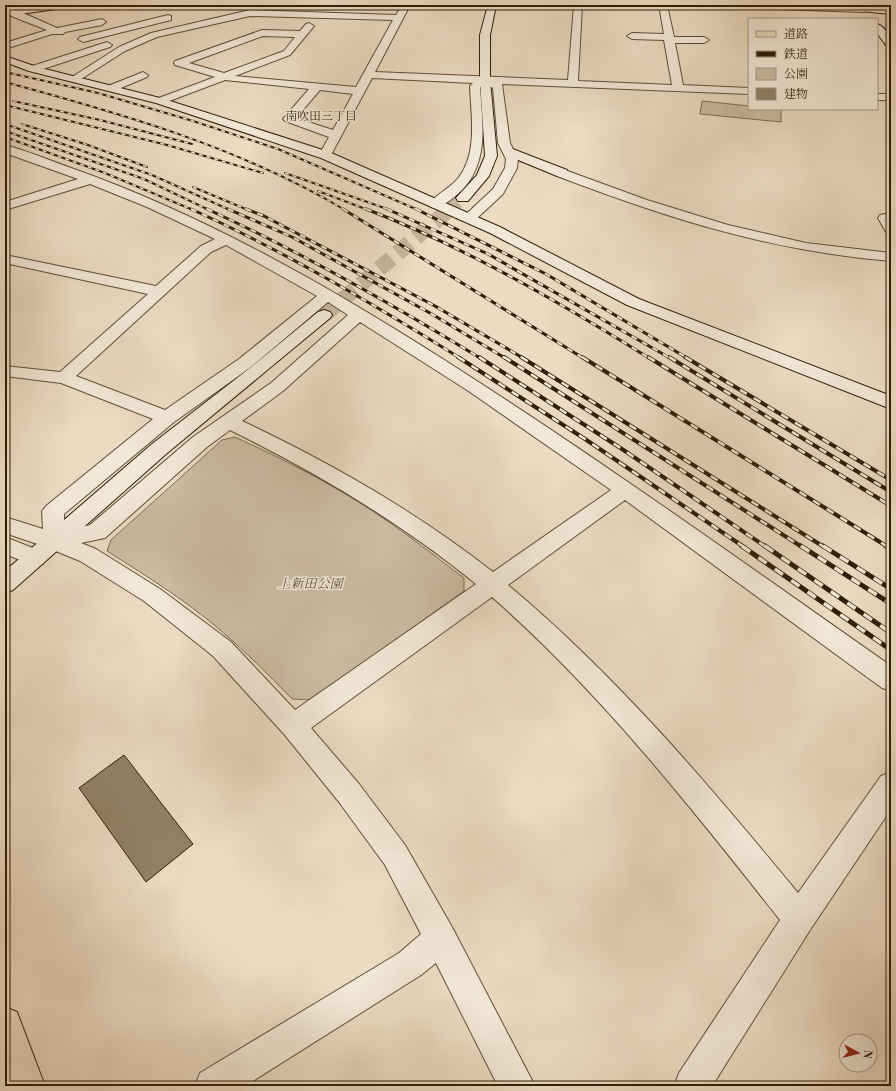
<svg xmlns="http://www.w3.org/2000/svg" width="896" height="1091" viewBox="0 0 896 1091" font-family="'Libre Bodoni','Noto Serif JP',serif">
	<style>
		.green { fill: #cbbba2; stroke: #7d6d54 }
		.building { fill: #918168; stroke: #2f1f07 }
		.lines { fill: none; stroke-linecap: round; stroke-linejoin: round }
		.secondary-tunnel-far1 { stroke: #c5b59d; stroke-width: 12; stroke-dasharray: 12 6; stroke-linecap: butt }
		.secondary-tunnel { stroke: #c5b59d; stroke-width: 16; stroke-dasharray: 16 8; stroke-linecap: butt }
		.street-casing { stroke: #5e4e36; stroke-width: 2 }
		.secondary-casing { stroke: #2f1f07; stroke-width: 2 }
		.primary-casing { stroke: #2f1f07; stroke-width: 2 }
		.street { fill: #f2e8d7; fill-rule: evenodd }
		.secondary { fill: #f2e8d7; fill-rule: evenodd }
		.primary { fill: #ebdbc2; fill-rule: evenodd }
		.rail-far3-casing { stroke: #2f1f07; stroke-width: 2 }
		.rail-far2-casing { stroke: #2f1f07; stroke-width: 3 }
		.rail-far1-casing { stroke: #2f1f07; stroke-width: 4 }
		.rail-casing { stroke: #2f1f07; stroke-width: 5 }
		.rail-far3 { stroke: #f2e8d7; stroke-width: 1.5; stroke-dasharray: 4; stroke-linecap: butt }
		.rail-far2 { stroke: #f2e8d7; stroke-width: 2; stroke-dasharray: 6; stroke-linecap: butt }
		.rail-far1 { stroke: #f2e8d7; stroke-width: 2.5; stroke-dasharray: 8; stroke-linecap: butt }
		.rail { stroke: #f2e8d7; stroke-width: 3.5; stroke-dasharray: 10; stroke-linecap: butt }
		.labels { text-anchor: middle; stroke-width: 3; stroke-linejoin: round; paint-order: stroke }
		.far-neighbourhood-label { font-size: 12px; fill: #2f1f07; stroke: #f2e8d7 }
		.park-label { font-size: 13px; font-style: italic; fill: #5e4e36; stroke: #f2e8d7 }
	</style>
	<rect width="100%" height="100%" fill="#ebdbc2"/>
	<filter id="stains"><feTurbulence type="fractalNoise" baseFrequency=".005" numOctaves="4"/><feColorMatrix values="0 0 0 0 .2 0 0 0 0 .09 0 0 0 0 .02 0 0 0 .5 -.17"/></filter>
	<radialGradient id="worn" r=".72"><stop offset=".6" stop-color="#630" stop-opacity="0"/><stop offset="1" stop-color="#630" stop-opacity=".3"/></radialGradient>
	<path class="green" d="M702,101L749,106V109H781V122L700,114Z
		M235,437C279,457 322,479 362,504C398,527 431,553 464,578V591L311,700L292,699C269,675 245,651 219,629C185,600 145,575 107,551L111,540L222,440Z"/>
	<path class="building" d="M124,755L193,844L146,882L79,788Z"/>
	<g class="lines">
		<path class="secondary-tunnel-far1" d="M449,210L463,198"/>
		<path class="secondary-tunnel" d="M324,315L450,209"/>
		<g class="street-casing">
			<path id="street" d="M402,5H408L409,7L375,72L568,80L574,5H582L578,81L672,85L664,40L632,39L627,36L632,33L664,34L659,5H667L674,37H704L709,40L704,43H675L683,85L749,88V94L502,84L510,143L518,159L517,168L503,194L474,221H464L462,218L493,189L505,168L506,159L498,143L493,88L485,84L480,87C483,128 490,170 453,198C446,203 440,209 431,207L429,204C437,193 451,188 459,177C478,152 471,115 470,86L473,83L372,78L331,155L325,159L319,155L329,137L285,121L283,119L309,89L225,80L164,103L160,104L155,101L156,99L215,77L175,65L174,63L175,61L262,30L300,31L306,24L309,23L314,26L290,55L235,76L356,87L393,20L250,16L157,37L125,51L78,81L74,82L69,79L119,47L151,33L250,10L396,15ZM263,36L295,37L284,51L224,73L189,63ZM320,90L353,94L333,130L296,118Z
				M741,5L864,6L868,9L864,12L745,8Z
				M14,9L57,28L102,19L106,22L102,25L65,32L63,34H52L5,49V43L47,30L11,16L10,12Z
				M168,15L171,16V20L83,42L78,39L80,37Z
				M107,42L112,45L110,47L37,71H29L28,69L29,67Z
				M143,72L148,75L147,77L116,90H108L107,88L108,86Z
				M877,94H891V100H877Z
				M5,145C28,151 51,161 74,169C206,216 328,286 446,361C598,458 744,563 891,666V691L882,688L625,500L508,585C617,676 708,784 798,893L881,776L891,772V809L810,930L712,1086H674L679,1073L780,920C690,806 601,693 492,597L311,728L359,784L405,845L452,927L535,1086H498L436,963L421,975L245,1086H195L200,1073L399,953L421,934L385,865L339,802L284,734L213,656L144,601L80,561L46,547L5,533V517L43,529L42,511L46,506L153,419L61,383L5,376V366L60,372L148,294L5,263V255L156,286L201,246L215,239L147,207L90,184L5,210V202L78,179L5,153ZM226,245L317,296L239,359L165,410L76,376L211,252ZM328,302L348,315L271,383L193,437L90,525L64,531V514L174,422L251,367ZM360,322L467,390L611,490L493,572C415,511 331,463 242,421L283,391ZM230,430C317,473 400,522 476,584L295,710L231,642L160,589L96,549L81,543L105,538L207,447Z
				M562,169L647,200L728,225L806,243L891,253V261C770,251 670,219 557,176L556,173Z
				M885,214L891,217V233L886,232L878,218L880,215Z
				M5,537L43,552L46,558L43,564L35,566L5,554Z"/>
		</g>
		<g class="secondary-casing">
			<path id="secondary" d="M45,5H68L64,8L5,16V10Z
				M488,5H496L490,35V80L497,156L489,176L468,201H458L456,198L477,175L485,156L480,80V35Z
				M864,6L891,8V14L861,11V7Z
				M877,24C887,27 891,40 891,49L888,48L877,33Z
				M5,56L37,67L164,99L329,152L500,227L639,299L891,396V409L627,305L490,233L321,158L156,103L29,71L5,62Z
				M510,148L567,170L568,173L562,177L557,176L506,155L504,152L506,149Z
				M324,310L330,312L332,315L330,318L166,454L13,590L5,593V571L152,444L250,368L318,312Z"/>
		</g>
		<g class="primary-casing">
			<path id="primary" d="M5,1007L17,1012L45,1086H9L5,1073Z"/>
		</g>
		<use href="#street" class="street"/>
		<use href="#secondary" class="secondary"/>
		<use href="#primary" class="primary"/>
		<g class="rail-far3-casing">
			<path id="rail-far3" d="M5,72L98,93L193,121L278,149L418,210
				M5,82C123,114 239,147 345,210
				M13,101L100,120L192,144
				M5,105L167,145L263,173
				M5,124L152,175L230,210
				M22,124L88,145L147,167
				M5,131L144,179L209,210
				M5,137L105,173L193,210
				M285,173L390,210
				M193,187L248,210
				M318,191L368,210"/>
		</g>
		<g class="rail-far2-casing">
			<path id="rail-far2" d="M191,209C284,251 373,304 460,358
				M207,209C301,252 392,304 480,358
				M228,209L292,237L430,313L505,358
				M246,209L264,216L435,306L523,358
				M343,209L583,358
				M366,209C465,247 559,302 649,358
				M387,209L488,254L670,358
				M416,209L546,274L687,358"/>
		</g>
		<g class="rail-far1-casing">
			<path id="rail-far1" d="M458,357L585,439L744,547
				M479,357L622,449L766,547
				M504,357L802,547
				M521,357L824,547
				M582,357L888,547
				M648,357L891,506
				M669,357L891,492
				M685,357L891,480"/>
		</g>
		<g class="rail-casing">
			<path id="rail" d="M742,546L891,650
				M765,546L891,633
				M801,546L891,604
				M823,546L891,589
				M886,546L891,549"/>
		</g>
		<use href="#rail-far3" class="rail-far3"/>
		<use href="#rail-far2" class="rail-far2"/>
		<use href="#rail-far1" class="rail-far1"/>
		<use href="#rail" class="rail"/>
	</g>
	<g class="labels">
		<g class="far-neighbourhood-label">
			<text x="321" y="120">南吹田三丁目</text>
		</g>
		<g class="park-label">
			<text x="310" y="588">上新田公園</text>
		</g>
	</g>
	<rect width="896" height="1091" fill="none" stroke="#ebdbc2" stroke-width="20"/>
	<rect x="6" y="6" width="884" height="1079" fill="none" stroke="#2f1f07" stroke-width="2"/>
	<rect x="10" y="10" width="876" height="1071" fill="none" stroke="#2f1f07"/>
	<rect x="748" y="18" width="130" height="92" fill="#f2e8d7" stroke="#a49884"/>
	<rect x="756" y="31" width="20" height="6" fill="#ebdbc2" stroke="#a49884"/>
	<text x="784" y="38" font-size="12" fill="#2f1f07">道路</text>
	<rect x="756" y="51" width="20" height="6" fill="#2f1f07" stroke="#a49884"/>
	<text x="784" y="58" font-size="12" fill="#2f1f07">鉄道</text>
	<rect x="756" y="68" width="20" height="12" fill="#cbbba2" stroke="#a49884"/>
	<text x="784" y="78" font-size="12" fill="#2f1f07">公園</text>
	<rect x="756" y="88" width="20" height="12" fill="#918168" stroke="#a49884"/>
	<text x="784" y="98" font-size="12" fill="#2f1f07">建物</text>
	<g transform="translate(858 1053) rotate(97)"><circle r="19" fill="#f2e8d7" stroke="#a49884"/>
	<path d="M0-3L7 15L0 10L-7 15Z" fill="#8f2418"/>
	<text y="-6" font-size="11" font-weight="bold" text-anchor="middle" fill="#2f1f07">N</text>
	</g>
	<rect width="100%" height="100%" filter="url(#stains)"/>
	<rect width="100%" height="100%" fill="url(#worn)"/>
</svg>
